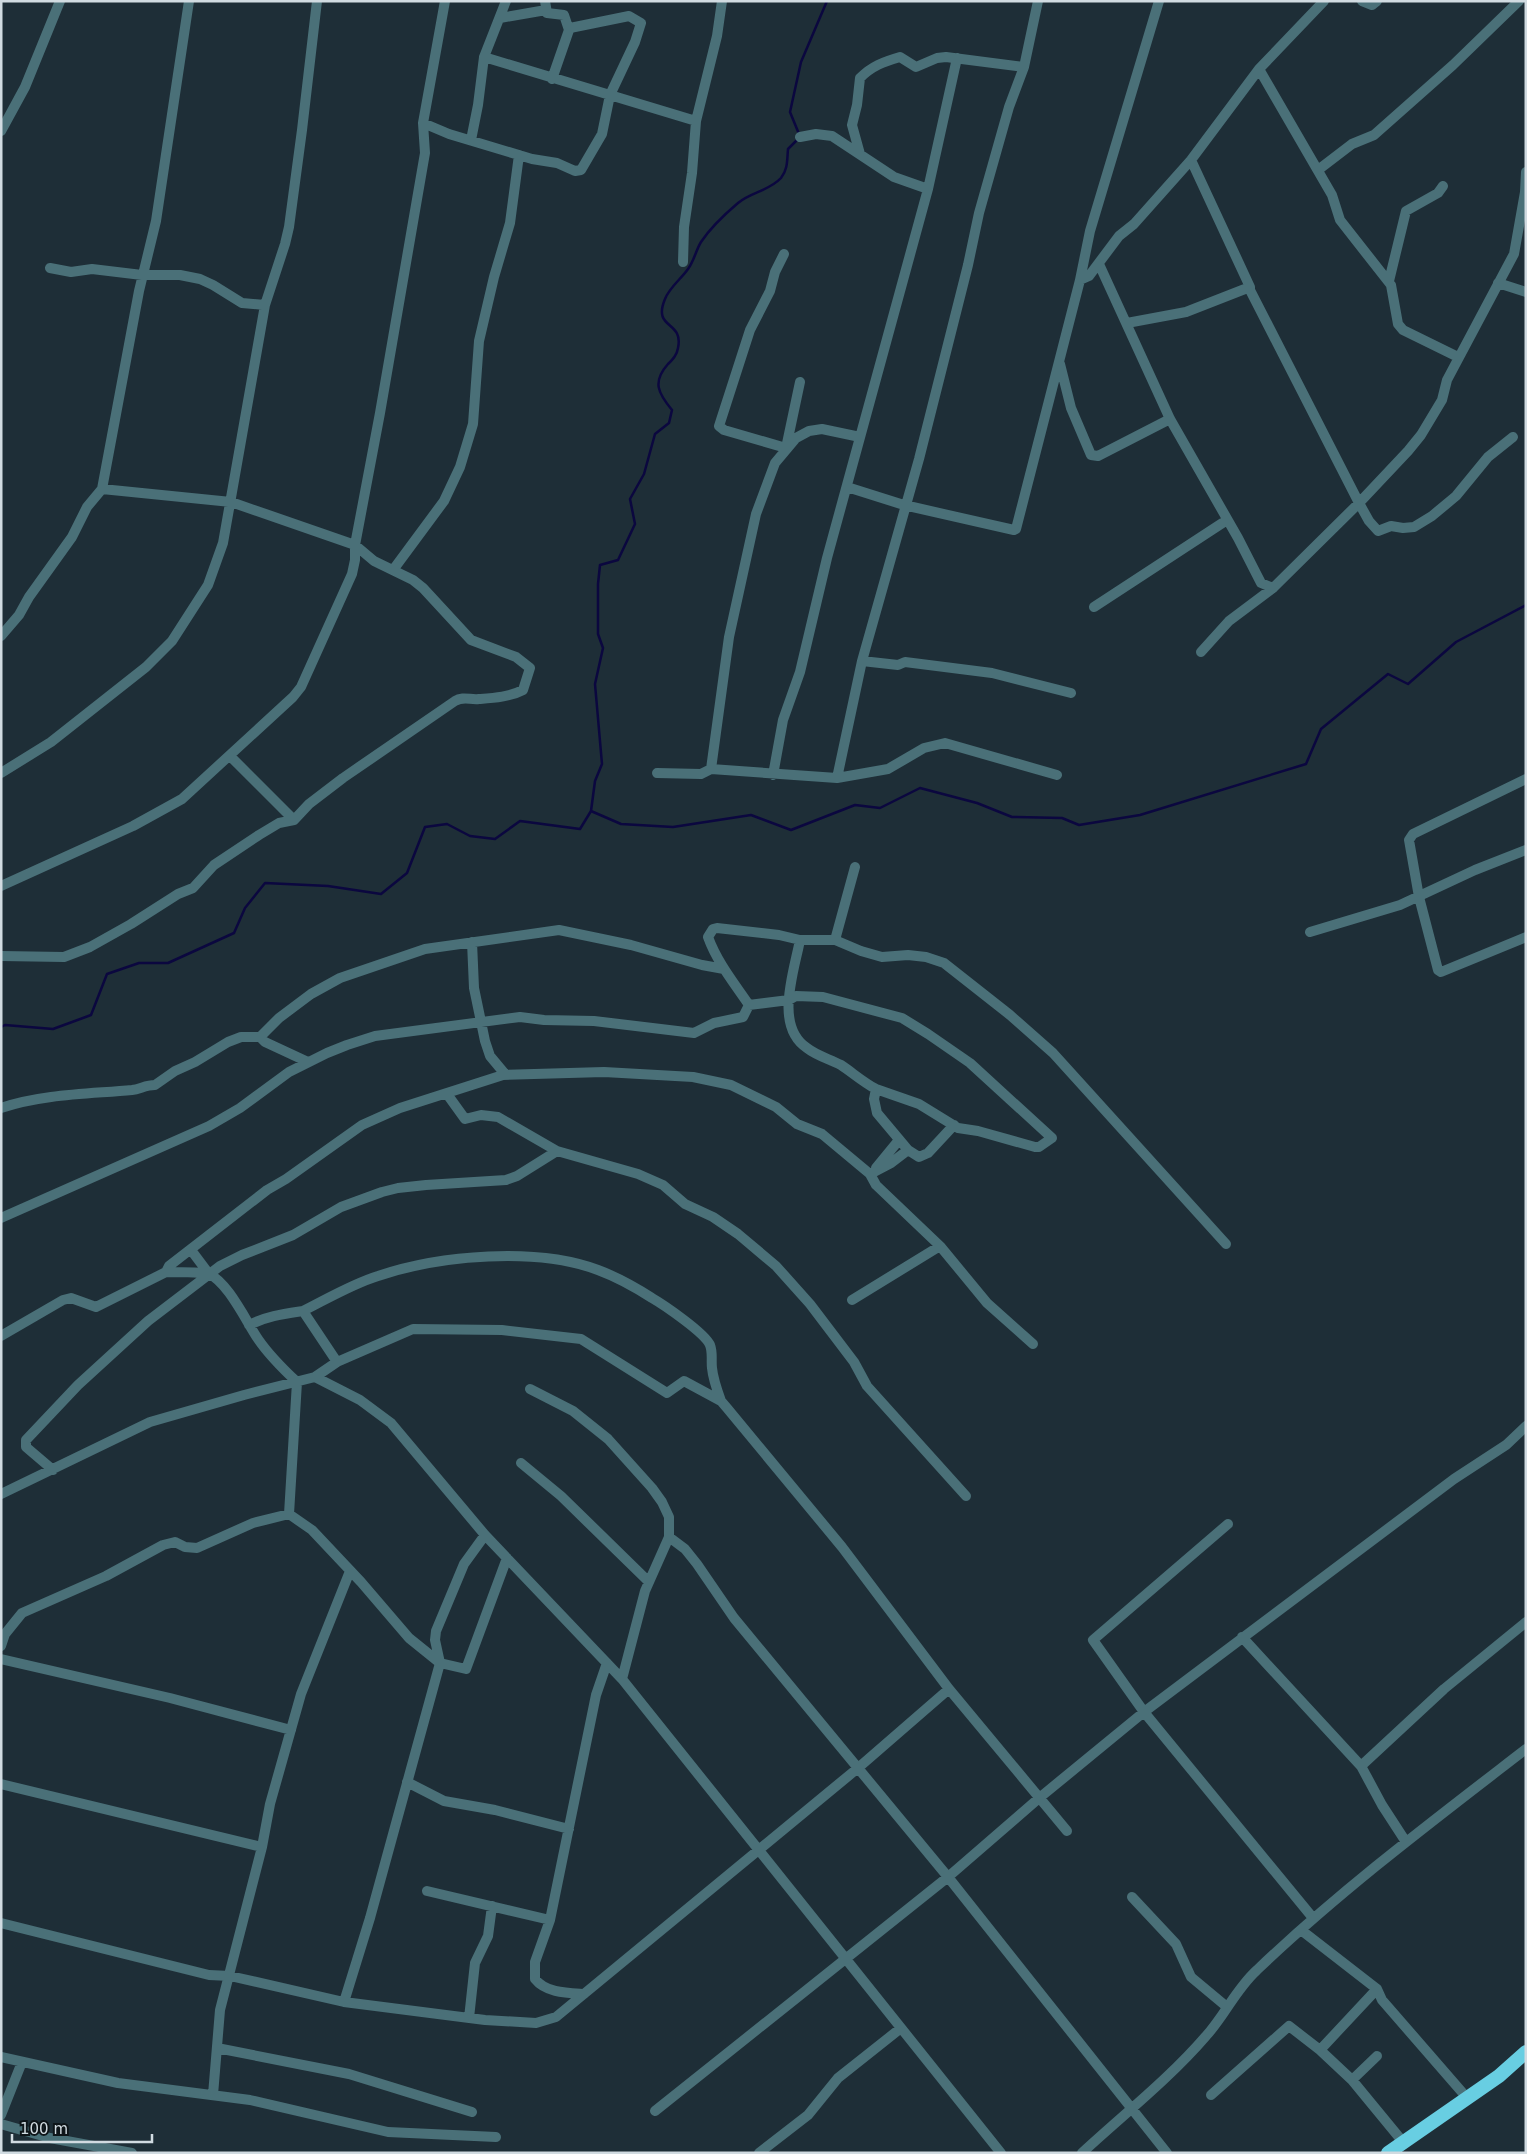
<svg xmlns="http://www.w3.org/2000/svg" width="1527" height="2154" viewBox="0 0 1527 2154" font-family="'DejaVu Sans',sans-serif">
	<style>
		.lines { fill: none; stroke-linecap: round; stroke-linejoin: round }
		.stream { stroke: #0b073f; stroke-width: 2.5 }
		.minor { stroke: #4a7078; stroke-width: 10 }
		.highway { stroke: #68cee2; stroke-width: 14 }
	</style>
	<rect width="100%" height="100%" fill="#1e2e37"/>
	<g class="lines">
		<path class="stream" d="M799,134L790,112L801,62L827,1
			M591,811L595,781L602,764L595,684L603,648L598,634V584L600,565L618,560L635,524L630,499L644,474L655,434L669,423L672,410C658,393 652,382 668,364C673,359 677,355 678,348C684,320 652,330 665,299C669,288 681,279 688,269C694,261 696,250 701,242C711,227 725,214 738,203C751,192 769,191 781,178C788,169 787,160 788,149L799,138
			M1,1027L5,1025L53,1029L91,1015L107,974L139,963H168L234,933L245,908L265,883L328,886L381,894L407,873L425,827L447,824L470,836L495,839L520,821L580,829L591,811L621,824L673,827L751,815L791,830L855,805L880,808L920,788L977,803L1012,817L1062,818L1079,825L1140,815L1306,764L1321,729L1388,674L1408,684L1456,642L1526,605"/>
		<path class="minor" d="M545,1L547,13L564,15L569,30L552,79
			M1362,1L1372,5L1377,1
			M500,18L546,10
			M484,57L696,121
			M1259,69L1332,195L1340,220L1391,285L1398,324L1403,330L1458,357
			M423,123L449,134L532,159L557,163L575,171L581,170L602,134L610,95L635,42L641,23L629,16L570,28L569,30
			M1,131L25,87L60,1
			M800,137L816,134L832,136L894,177L928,189
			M471,140L478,105L484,57L506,1
			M860,154L852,125L857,105L860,78C872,66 883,62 900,57L916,67L937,58L946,57L1024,67
			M1191,160L1250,287V290L1359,503L1369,521L1378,531L1391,526L1403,528L1414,527L1432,516L1456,496L1488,457L1513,437
			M1318,170L1352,144L1374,135L1453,65L1519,1
			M784,254L775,272L770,291L750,330L719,426L724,430L786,448L800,382
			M683,262L684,227L692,173L696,121L717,36L722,1
			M1099,264L1170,419L1238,538L1261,583L1273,588
			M50,268L71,272L92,269L142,275H180L200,279L213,285L242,303L265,305
			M1080,280L1089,276L1119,236L1134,224L1191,160L1259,69L1324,1
			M1389,281L1406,211L1438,193L1443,186
			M1498,283L1526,292
			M1127,323L1186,312L1250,287
			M1060,364L1071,408L1091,455L1098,456L1170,419
			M847,487L904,505L1014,530L1016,529L1080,280L1090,231L1159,1
			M393,570L444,501L460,467L473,424L479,341L494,277L510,223L519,155
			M1094,607L1227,520
			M1,636L19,615L29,597L72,537L87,507L102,489L139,291L156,221L189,1
			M1201,652L1229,621L1273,588L1359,503L1408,451L1421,435L1442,400L1447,380L1514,254L1525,192L1526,172
			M862,661L898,665L905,662L992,673L1071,693
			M230,756L294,820
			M711,769L729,637L756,514L775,463L796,438L809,431L822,429L860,437
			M1,773L51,742L146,667L172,641L208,585L223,543L265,305L285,244L289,227L302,130L317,1
			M657,773L701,774L711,769L837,778L888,769L924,748L945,743L1057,775
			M773,775L783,720L800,672L827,558L928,189L957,58
			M837,778L862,661L919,459L968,265L979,213L1009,107L1024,67L1038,1
			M1526,779L1413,834L1409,840L1419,897L1438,970L1441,972L1526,937
			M1,886L133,826L182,799L293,697L301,687L352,574L355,560V545L380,413L425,153L423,123L445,1
			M1310,932L1400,905L1475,870L1526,850
			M800,940C794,972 774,1026 807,1048C817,1056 830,1059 841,1065C853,1073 863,1082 876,1089L874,1099L877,1113L908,1150
			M835,940L855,867
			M472,942L474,988L485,1041L490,1056L505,1074
			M1,956L64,957L90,947L131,924L178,894L193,888L214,865L259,835L279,823L294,820L309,804L343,778L455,701C463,696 470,700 479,699C493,698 510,697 523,690L530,668L516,657L471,640L423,588L413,580L374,561L355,545L231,502L102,489
			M749,1005C734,983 717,962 708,937L713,929L717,928L779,935L800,940H835L861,951L882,957L908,955L926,957L944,963L1010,1015L1053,1053L1226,1244
			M260,1037L279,1018L311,994L340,978L425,949L559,930L631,945L702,965L724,969
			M447,1094L465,1119L481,1115L498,1117L557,1151L638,1174L663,1185L685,1204L713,1217L738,1234L776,1266L810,1304L854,1362L867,1386L966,1496
			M1,1108C43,1094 89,1094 132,1090C140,1089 146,1085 155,1085L175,1071L195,1062L228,1042L241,1037H260L265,1042L308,1062
			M876,1168L899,1140
			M870,1174L891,1163L908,1150L919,1157L928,1153L954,1125
			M1,1218L209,1126L240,1108L289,1072L327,1053L347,1045L375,1036L520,1017L544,1020L594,1021L694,1033L714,1023L743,1017L749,1005L789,1000L796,996L823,997L902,1018L928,1034L970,1063L1052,1138L1039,1147H1035L978,1131L958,1128L919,1104L876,1089
			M191,1250L209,1274
			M166,1272C175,1272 201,1272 208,1274C227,1280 247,1323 258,1339C269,1355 283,1369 297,1382L289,1514
			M852,1300L940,1246
			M303,1311C327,1299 352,1284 378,1276C440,1255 537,1247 598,1270C617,1277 635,1287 652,1298C664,1305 705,1333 710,1345C713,1353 711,1360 712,1368C713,1379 717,1390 721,1401
			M249,1325C267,1316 283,1314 303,1311L337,1362
			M1,1336L63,1300L71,1298L96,1307L166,1272L169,1266L267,1190L286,1179L362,1125L400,1108L503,1075L604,1072L693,1077L731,1085L776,1107L797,1124L822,1134L870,1174L876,1185L940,1246L987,1303L1033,1344
			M315,1377L360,1400L391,1423L485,1535L622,1679L1001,2153
			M530,1389L573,1411L608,1439L652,1488L662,1502L669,1517V1537L645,1591L622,1679
			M521,1463L561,1496L648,1581
			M53,1470L26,1447V1440L78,1385L148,1321L220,1266L242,1255L293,1235L341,1207L382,1192L398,1188L426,1185L506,1180L517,1176L557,1151
			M1,1494L150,1422L244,1395L315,1377L337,1362L413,1329L502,1330L581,1339L667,1393L684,1381L721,1401L727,1408L842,1547L949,1689L1067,1831
			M1228,1524L1093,1640L1144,1712L1313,1918
			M669,1537L685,1549L697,1564L734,1618L948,1877L1167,2153
			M1242,1637L1361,1766L1382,1805L1406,1842
			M1,1646L5,1634L22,1613L106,1576L163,1545L175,1542L185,1547L197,1548L253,1523L289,1514L312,1530L361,1582L409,1638L440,1663L466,1669L507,1558
			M1,1659L170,1698L291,1730
			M1361,1766L1444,1689L1526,1622
			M407,1782L444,1801L495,1810L569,1829
			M1,1784L262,1847
			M427,1891L550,1920
			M1132,1897L1176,1944L1191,1977L1227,2007
			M1,1923L209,1975L230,1976L344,2002L485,2020L536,2023L556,2017L858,1768L949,1689
			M1301,1930L1377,1989L1382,2000L1468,2099
			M584,1994C567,1993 546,1993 535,1979V1962L550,1920L596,1695L607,1663
			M344,2002L370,1918L440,1663L435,1640L436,1631L464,1564L485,1535
			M469,2018L475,1963L488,1936L492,1906
			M217,2048L349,2074L472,2112
			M1320,2050L1377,1989
			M1,2057L118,2083L250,2100L388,2132L496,2137
			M1352,2080L1377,2056
			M213,2095L220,2010L262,1847L270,1804L301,1694L350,1571
			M1211,2095L1289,2026L1320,2050L1352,2080L1403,2142
			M655,2111L948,1877L1038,1799L1144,1712L1454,1479L1506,1445L1526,1426
			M1,2115L22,2062
			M1,2124L50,2138L132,2153
			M759,2153L808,2115L838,2078L901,2028
			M1082,2153C1123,2115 1169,2079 1206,2036C1225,2015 1236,1989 1257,1970C1341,1890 1434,1820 1526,1749"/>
		<path class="highway" d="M1388,2153L1499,2076L1526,2052"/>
	</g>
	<rect width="1527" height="2154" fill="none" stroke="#d1dbe1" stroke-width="5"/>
	<path d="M12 2134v8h140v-8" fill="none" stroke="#d1dbe1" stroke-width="2.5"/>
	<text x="20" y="2134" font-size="15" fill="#d1dbe1" stroke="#0e1519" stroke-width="4" paint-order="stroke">100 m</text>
</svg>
